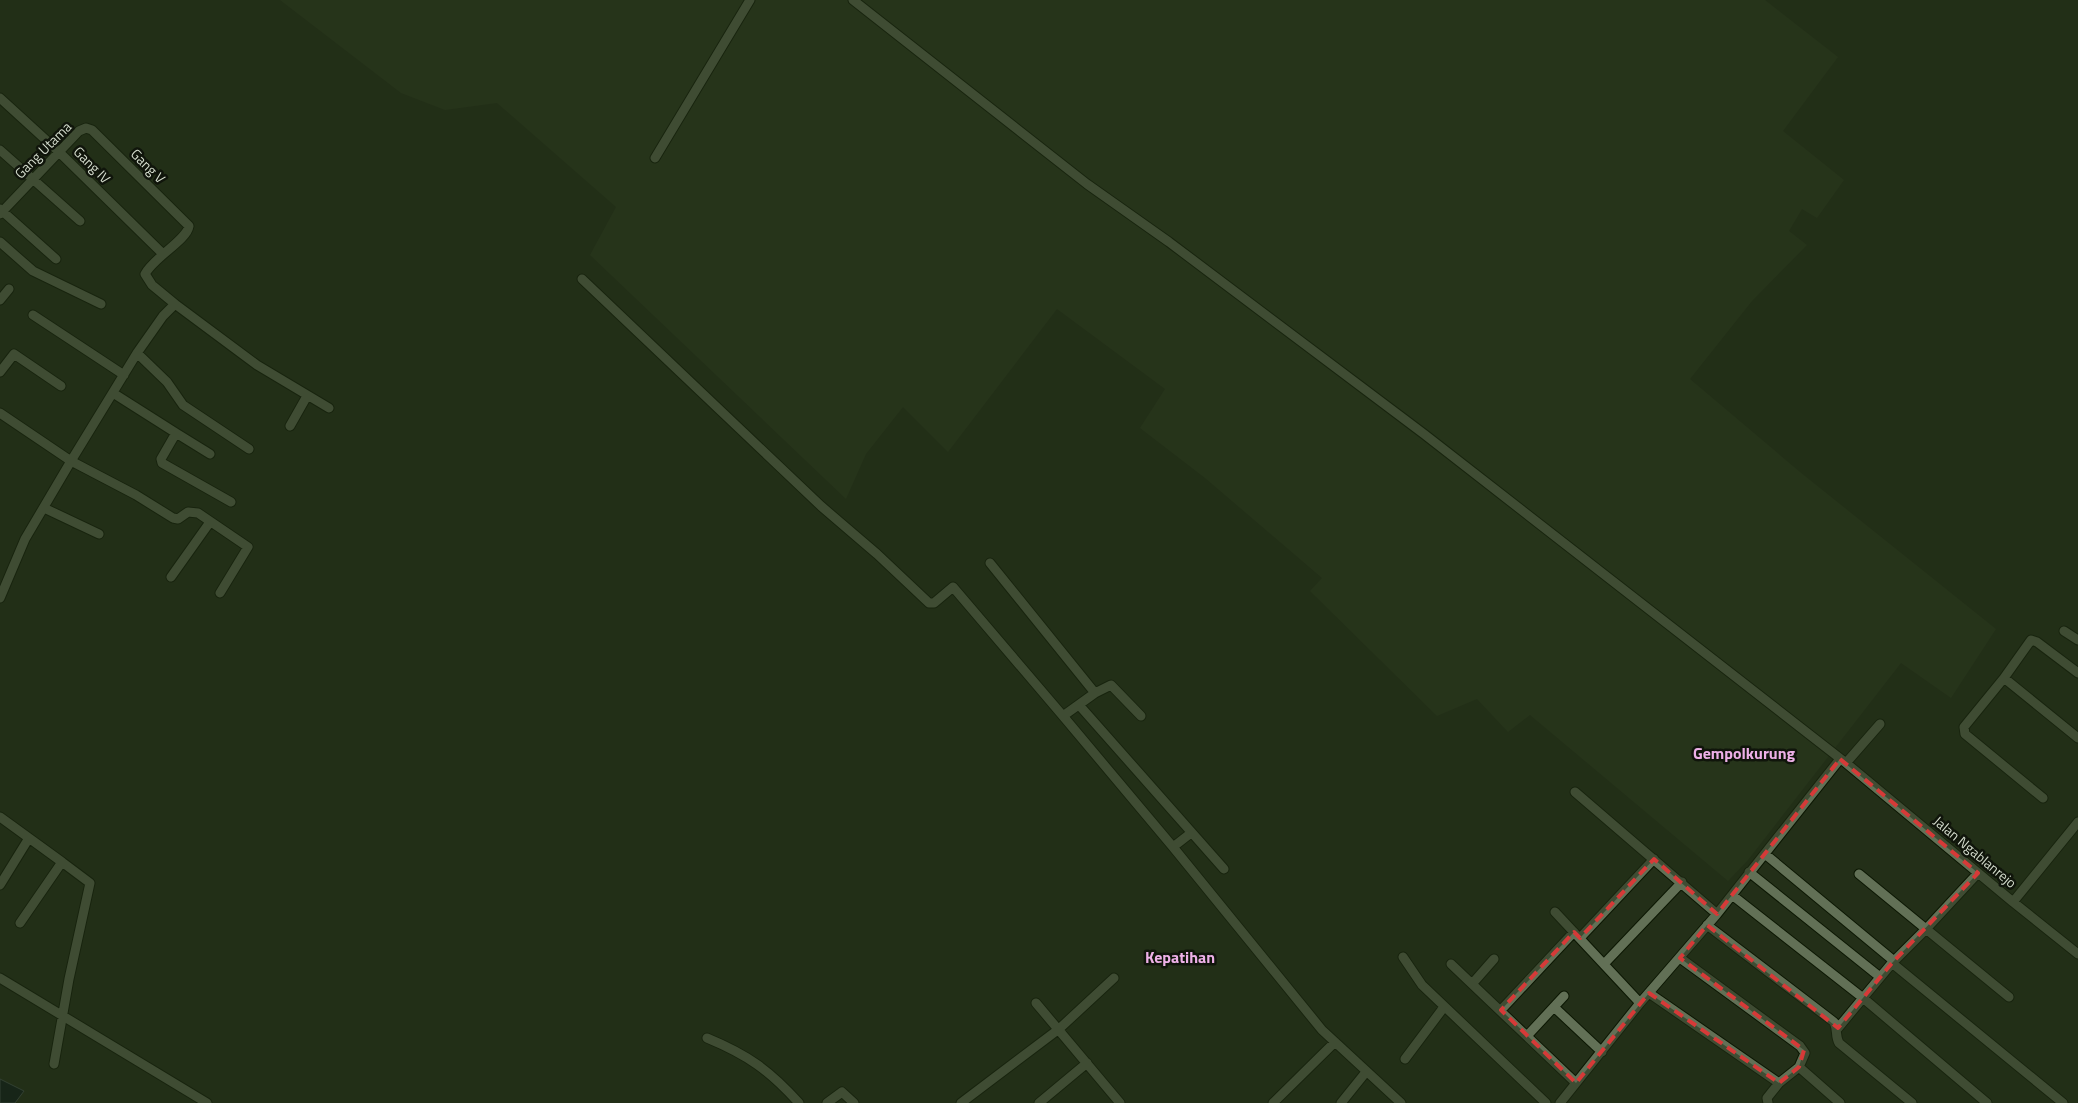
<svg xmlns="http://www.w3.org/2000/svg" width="2078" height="1103" viewBox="0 0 2078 1103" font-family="'Titillium Web',sans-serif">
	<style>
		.built { fill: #2b3a1e }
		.water { fill: #091a1a; stroke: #465450 }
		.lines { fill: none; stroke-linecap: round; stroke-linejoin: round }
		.minor-casing { stroke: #0c1703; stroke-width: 11 }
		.minor { stroke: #627056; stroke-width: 9 }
		.marked { fill: none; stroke: #d63a38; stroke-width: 4; stroke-dasharray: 10 6; stroke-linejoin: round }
		.labels { text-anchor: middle; stroke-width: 5; stroke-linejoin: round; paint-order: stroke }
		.street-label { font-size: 14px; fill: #d4dccd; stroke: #10150b }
		.quarter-label { font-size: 16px; font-weight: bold; fill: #edb0e7; stroke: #10150b }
	</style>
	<rect width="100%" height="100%" fill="#232f18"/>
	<path class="built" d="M280,0H1765L1838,57L1783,131L1844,180L1817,218L1802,209L1789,231L1807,245L1752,301L1690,379L1800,472L1996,629L1951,698L1901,663L1748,860L1728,881L1530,715L1508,732L1477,699L1437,716L1310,591L1322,578L1205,478L1140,428L1165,389L1057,309L948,452L903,407L866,454L846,499L590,255L616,207L497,103L445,110L401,93Z"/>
	<path class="water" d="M0,1079L24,1091L15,1103H0Z"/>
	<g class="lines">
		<g class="minor-casing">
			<path id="minor" d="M853,0L1087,184L1169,242L1424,434L1846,763L2013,902L2078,822
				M0,98L58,151L162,253
				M0,150L80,221
				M655,158L750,0
				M0,209L56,259
				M0,214L79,131L86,128L92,130L189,226C187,240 154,257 145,274L152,285L175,304
				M0,242L33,271L101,304
				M582,279L821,506L877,554L929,603H934L953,587L1063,716
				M0,300L9,289
				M33,315L124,375
				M137,353L167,382L183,405L249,449
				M0,372L14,354L61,386
				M113,393L176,433L161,459L162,463L231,502
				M0,413L71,461L136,495L173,518L178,519L188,512L198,513L248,547L220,593
				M290,426L307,396
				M176,433L210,454
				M44,508L99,534
				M990,563L1095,693L1063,716L1173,847L1322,1030L1401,1103
				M171,577L210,522
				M0,598L25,539L71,461L137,353L163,316L175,304L257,365L329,408
				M2064,631L2078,640
				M2004,678L2078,738
				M1095,693L1111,685L1141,716
				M1079,705L1224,869
				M1846,763L1880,724
				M1575,792L1717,914
				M2043,798L1965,734L1964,727L2004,678L2031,640L2037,642L2078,673
				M0,817L62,862L20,923
				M1173,847L1191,833
				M1765,854L1894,961
				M1749,872L1880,977
				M1978,873L1926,929L2009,997
				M1859,874L1926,929L1892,963
				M0,885L29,838
				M1732,895L1863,998L1987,1103
				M2013,902L2078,954
				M1555,912L1640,1003
				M1707,925L1834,1022C1838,1030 1835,1036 1839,1043L1912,1103
				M1580,938L1654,859
				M1403,957L1422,985L1546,1103
				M1680,958L1800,1046L1805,1053L1799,1067L1840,1103
				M1451,964L1576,1083
				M1604,964L1682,882
				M0,978L207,1103
				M1472,984L1494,959
				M1649,993L1779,1083L1767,1098L1768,1103
				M1036,1003L1120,1103
				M1554,1007L1602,1052
				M1501,1010L1574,932
				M1838,1028L1892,963L2063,1103
				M1527,1036L1564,996
				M707,1038C748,1055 769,1070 799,1103
				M1405,1059L1444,1007
				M54,1064L69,979L90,883L62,862
				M1779,1083L1799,1067
				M827,1103L842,1092L854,1103
				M961,1103L1059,1029L1114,978
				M1039,1103L1087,1063
				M1273,1103L1335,1042
				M1341,1103L1366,1072
				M1560,1103L1640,1003L1717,914L1840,759"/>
		</g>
		<use href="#minor" class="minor"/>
	</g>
	<path d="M0 0H2078V1103H0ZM1840,759L1978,873L1892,963L1838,1028L1707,925L1680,958L1804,1050L1799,1067L1779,1083L1649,993L1576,1083L1501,1010L1574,932L1580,938L1654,859L1717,914Z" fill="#232f18" fill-opacity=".55" fill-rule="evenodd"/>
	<path class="marked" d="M1840,759L1978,873L1892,963L1838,1028L1707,925L1680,958L1804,1050L1799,1067L1779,1083L1649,993L1576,1083L1501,1010L1574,932L1580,938L1654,859L1717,914Z"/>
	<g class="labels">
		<g class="street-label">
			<text transform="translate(43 150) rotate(-45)" y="5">Gang Utama</text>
			<text transform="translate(92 165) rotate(45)" y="5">Gang IV</text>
			<text transform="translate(148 166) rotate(45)" y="5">Gang V</text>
			<text transform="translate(1975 852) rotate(40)" y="5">Jalan Ngablanrejo</text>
		</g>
		<g class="quarter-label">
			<text x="1744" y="759">Gempolkurung</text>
			<text x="1180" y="963">Kepatihan</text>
		</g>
	</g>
</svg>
